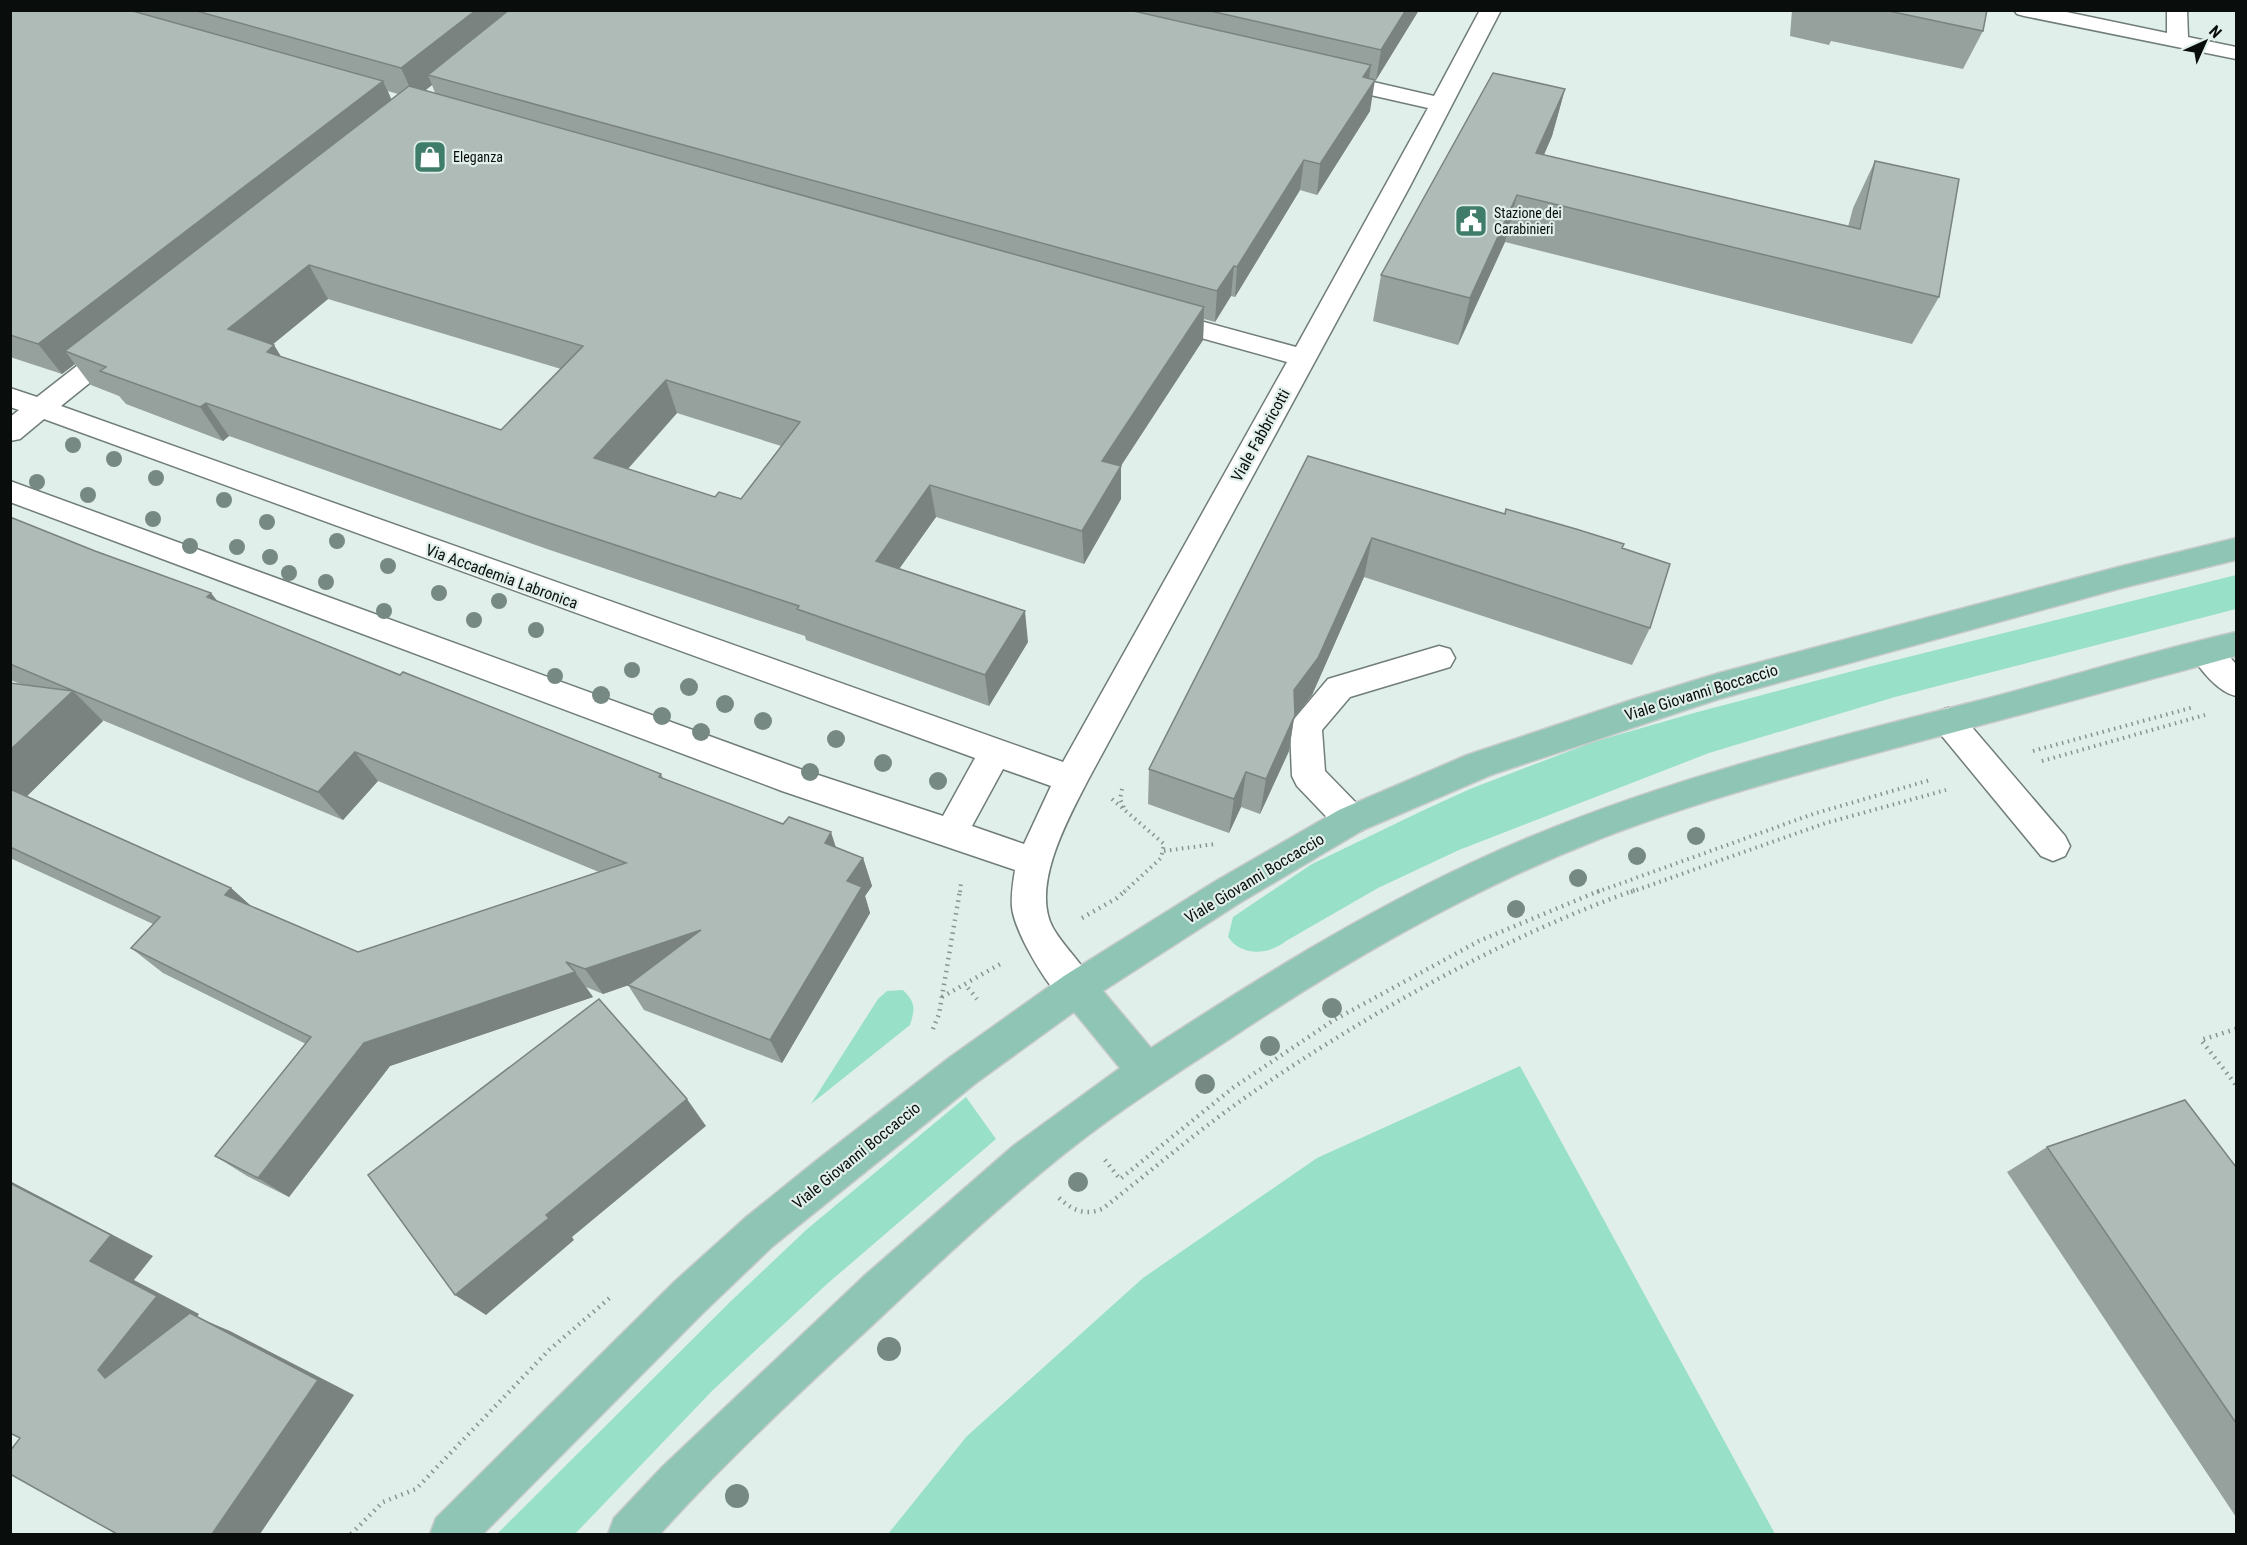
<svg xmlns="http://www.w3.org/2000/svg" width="2247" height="1545" viewBox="0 0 2247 1545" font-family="'Roboto Condensed',sans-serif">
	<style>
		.green { fill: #98e0c7 }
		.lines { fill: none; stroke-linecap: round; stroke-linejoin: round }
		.minor-casing { stroke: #717d79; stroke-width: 3 }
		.major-casing { stroke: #c9caca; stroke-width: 3 }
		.path-far1 { stroke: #899490; stroke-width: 4; stroke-dasharray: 1.5 4.5; stroke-linecap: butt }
		.path { stroke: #899490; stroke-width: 4.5; stroke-dasharray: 1.5 5; stroke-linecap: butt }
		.minor { fill: #fff; fill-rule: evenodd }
		.major { fill: #8fc5b5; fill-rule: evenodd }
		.tree { fill: #768983 }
		.wall { fill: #96a19d; fill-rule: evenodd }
		.shaded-wall { fill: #7a837f }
		.building { fill: #aebbb6; stroke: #7a837f; stroke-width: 1.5; fill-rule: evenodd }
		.labels { text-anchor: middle; stroke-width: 4.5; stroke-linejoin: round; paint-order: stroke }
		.far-poi-label { font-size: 14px; fill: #090e0c; stroke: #e1efea; text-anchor: start }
		.street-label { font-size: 16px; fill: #090e0c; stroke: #e1efea }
	</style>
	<rect width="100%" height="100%" fill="#e1efea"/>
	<path class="green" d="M2236,575V609L1895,697L1709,753L1459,850L1378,888L1286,941C1269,955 1242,957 1228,937L1233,917L1312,864L1424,810L1470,789L1593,742L1694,713L1872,666Z
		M903,990C916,1003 915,1009 910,1025L811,1104L878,999L887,991Z
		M1520,1066L1775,1534H888L967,1436L1143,1278L1317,1158Z
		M966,1097L996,1139L827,1284L712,1391L575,1534H497L731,1301L806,1230Z"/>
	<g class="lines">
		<g class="minor-casing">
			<path id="minor" d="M1480,10H1501L1410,186L1088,780C1069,817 1030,886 1053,928C1065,949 1085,965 1095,988L1090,1000L1077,1005C1073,1003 1067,1002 1064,1000C1046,986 1014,930 1012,907C1011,895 1013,882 1015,870L782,791L10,502V481L800,769L943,816L975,758L44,419L20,439L10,441V417L19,410L10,407V388L37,397L110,340L119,337L128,340L132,346L128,352L61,406L1063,762L1287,362L1151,324L1147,318L1151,312L1160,310L1296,347L1428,108L1322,84L1319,79L1322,74L1330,72L1434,96ZM1003,769L1051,786L1024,844L972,826Z
				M2014,10H2057L2167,33V10H2187L2188,37L2236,47V59L2024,16L2017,14Z
				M2206,640L2217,643L2236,664V696C2218,692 2199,669 2190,652L2195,643Z
				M1439,646L1450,649L1455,658L1450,667L1350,697L1322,730L1325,771L1363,810L1368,820L1363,830L1351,834L1339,830L1297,786L1292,776L1290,727L1295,718L1328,679Z
				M1948,708L1959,712L2065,836L2070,846L2065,856L2053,861L2041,856L1937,730L1932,721L1937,712Z"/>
		</g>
		<g class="major-casing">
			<path id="major" d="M2236,538V560L2118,589L1719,699L1491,775L1363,830L1238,904L1103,991L1151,1048C1254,981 1359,915 1471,863C1633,787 1808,744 1981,700C2066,678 2151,651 2236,632V656C2127,686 2016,716 1906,745C1802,773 1697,801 1597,840C1467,891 1347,961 1231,1038C1174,1075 1117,1112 1064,1154C994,1210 929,1272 864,1333C794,1398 724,1463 660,1534H608L614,1518L662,1467L864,1276L1013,1146L1120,1068L1074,1012L976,1083L773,1246L704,1312L483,1534H430L436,1518L674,1282L745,1218L817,1160L950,1057L1064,976L1214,882L1339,810L1467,755L1634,699L1719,673L2118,567Z"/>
		</g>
		<path class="path-far1" d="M2033,751L2194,707
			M2042,761L2205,715
			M1122,789L1120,799L1125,810
			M1112,799L1164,844L1161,858L1124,892
			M1164,851L1215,844
			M960,892L961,883
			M1597,892L1813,814L1930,780
			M1631,892L1826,823L1946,790"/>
		<path class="path" d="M1082,918L1117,898L1126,890
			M968,988L977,999
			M942,997L1002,963
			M933,1029L939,1014L960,890
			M2236,1029L2201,1040L2236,1085
			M1105,1160L1120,1179L1234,1087L1334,1020L1479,941L1601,890
			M1059,1198C1072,1210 1085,1216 1102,1209C1150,1172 1196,1132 1246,1097C1364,1016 1500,938 1635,890
			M351,1534L383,1502L416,1489L549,1350L612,1296"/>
		<use href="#minor" class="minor"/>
		<use href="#major" class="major"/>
	</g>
	<g class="tree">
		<circle cx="73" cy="445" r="8"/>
		<circle cx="114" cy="459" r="8"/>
		<circle cx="156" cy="478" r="8"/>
		<circle cx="37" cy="482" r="8"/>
		<circle cx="88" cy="495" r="8"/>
		<circle cx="224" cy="500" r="8"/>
		<circle cx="153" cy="519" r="8"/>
		<circle cx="267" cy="522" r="8"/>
		<circle cx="337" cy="541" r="8"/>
		<circle cx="190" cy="546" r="8"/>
		<circle cx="237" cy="547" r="8"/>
		<circle cx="270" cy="557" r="8"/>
		<circle cx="388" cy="566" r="8"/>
		<circle cx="289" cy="573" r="8"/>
		<circle cx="326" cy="582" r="8"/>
		<circle cx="439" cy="593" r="8"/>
		<circle cx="499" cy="601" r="8"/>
		<circle cx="384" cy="611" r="8"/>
		<circle cx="474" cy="620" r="8"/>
		<circle cx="536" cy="630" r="8"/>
		<circle cx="632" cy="670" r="8"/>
		<circle cx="555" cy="676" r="8"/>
		<circle cx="689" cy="687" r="9"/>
		<circle cx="601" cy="695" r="9"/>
		<circle cx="725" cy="704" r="9"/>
		<circle cx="662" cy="716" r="9"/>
		<circle cx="763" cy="721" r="9"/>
		<circle cx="701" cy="732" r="9"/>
		<circle cx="836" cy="739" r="9"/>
		<circle cx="883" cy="763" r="9"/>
		<circle cx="810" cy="772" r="9"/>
		<circle cx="938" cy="781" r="9"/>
		<circle cx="1696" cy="836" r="9"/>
		<circle cx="1637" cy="856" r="9"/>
		<circle cx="1578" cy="878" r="9"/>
		<circle cx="1516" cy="909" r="9"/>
		<circle cx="1332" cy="1008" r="10"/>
		<circle cx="1270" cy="1046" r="10"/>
		<circle cx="1205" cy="1084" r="10"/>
		<circle cx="1078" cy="1182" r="10"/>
		<circle cx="889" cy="1349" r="12"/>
		<circle cx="737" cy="1496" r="12"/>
	</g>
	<path class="wall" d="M10,10H1419L1376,80L1369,79L1370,111L1317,195L1300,190L1235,297L1231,296L1215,322L1204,319L1203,340L1121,466V499L1084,564L936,517L899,569L1028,642L989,706L806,640L805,636L547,549L229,436L223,441L126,404L119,396L91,385L75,364L62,374L10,357ZM432,85L435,93L425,90ZM388,91L398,94L391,99ZM328,299L561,369L501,430L281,357L272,345ZM677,413L781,446L741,499L715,497L628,469Z
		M1792,10H1987L1983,31L1963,69L1831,41L1829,45L1790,36Z
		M1565,89L1552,136L1544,155L1848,227L1853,208L1875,161L1939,297L1912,344L1505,242L1458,345L1373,321L1381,275Z
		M1308,456L1622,548L1650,628L1632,665L1364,577L1312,695L1294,718L1289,751L1260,814L1241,807L1229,833L1148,804L1149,769Z
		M10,517L95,551L211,593L217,601L400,675L661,774L663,778L863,858L872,886L865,896L870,913L782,1063L644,1010L628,985H629L603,994L586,987L593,997L390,1066L289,1197L247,1176L215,1156L306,1044L163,973L131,948L153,924L10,858V683L21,684L10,680ZM102,720L343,820L378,781L599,872L358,952L251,906L231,888L27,796L103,721Z
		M2047,1147L2236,1167V1517L2007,1172Z"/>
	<path class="shaded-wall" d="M476,10H526L428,75L432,85L415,99L401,68Z
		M1406,10H1419L1376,80L1381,50Z
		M1371,65L1367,92L1375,80L1370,111L1317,195L1320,164L1363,77Z
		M383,81L397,112L65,351L75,364L62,374L38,344Z
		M1565,89L1552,136L1525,197L1536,153Z
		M1304,160L1300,190L1235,297L1237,267Z
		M1517,195L1505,242L1458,345L1470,298Z
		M309,265L328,299L250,363L228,329Z
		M1234,266L1231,296L1215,322L1217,291Z
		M1204,307L1203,340L1103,493L1102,461Z
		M274,345L295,379L267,352Z
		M666,380L677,413L608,491L594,458Z
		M206,403L229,436L223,441L200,407Z
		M1121,466V499L1084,564L1082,531Z
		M930,485L936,517L882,593L876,561Z
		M1372,538L1364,577L1312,695L1294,718L1289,751L1260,814L1266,779L1294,690Z
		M211,593L236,625L207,597Z
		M1025,611L1028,642L989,706L985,675Z
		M73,691L103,721L18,805L10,799V750Z
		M355,752L378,781L343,820L318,792Z
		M1246,772L1241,807L1229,833L1234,799Z
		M831,832L840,860L825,843Z
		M863,858L872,886L865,896L870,913L782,1063L770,1040L847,881Z
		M231,888L260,914L225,895Z
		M701,930L714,955L603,994L585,969Z
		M575,972L593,997L390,1066L289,1197L258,1178L364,1043Z
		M687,1099L706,1126L572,1237L574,1240L486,1315L455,1295L546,1215Z
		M10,1181L153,1256L134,1280L199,1314L197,1317L230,1331L354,1395L260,1534H212L98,1370L90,1261L10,1183Z"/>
	<path class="building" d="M10,10H129L383,81L38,344L10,335Z
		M193,10H476L401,68Z
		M509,10H1129L1371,65L1363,77L1375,80L1320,164L1304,160L1237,267L1234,266L1217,291L428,75Z
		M1206,10H1406L1381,50Z
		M1884,10H1987L1983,31Z
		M1493,73L1565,89L1536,153L1860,229L1875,161L1959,179L1939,297L1517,195L1470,298L1381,275Z
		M409,86L1204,307L1102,461L1121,466L1082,531L930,485L876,561L1025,611L985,675L797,609L799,606L531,517L206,403L200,407L100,371L106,367L65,351ZM309,265L396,291L583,346L501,430L267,352L274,345L228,329ZM666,380L800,422L741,499L719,492L715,497L594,458Z
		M1308,456L1505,514L1506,509L1576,529L1624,544L1622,548L1670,564L1650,628L1372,538L1318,658L1294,690L1295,715L1266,779L1246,772L1234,799L1149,769Z
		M10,517L95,551L211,593L207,597L400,675L403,672L661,774L659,777L783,824L789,817L831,832L825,843L863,858L847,881L862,887L770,1040L628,985L701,930L585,969L566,962L575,972L364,1043L258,1178L215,1156L311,1037L131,948L160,917L10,847V789L231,888L225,895L358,952L626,863L355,752L318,792L69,689L10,664Z
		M10,683L73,691L10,750Z
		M599,999L687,1099L546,1215L549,1218L455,1295L368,1175Z
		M2185,1100L2236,1167V1423L2047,1147Z
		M10,1183L111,1235L90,1261L157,1296L98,1370L105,1378L190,1313L318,1380L212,1534H117L10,1474V1451L20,1438L10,1433Z"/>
	<defs>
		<g id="shop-square" transform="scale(1.725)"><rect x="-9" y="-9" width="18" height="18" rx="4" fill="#3f7d6a" stroke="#e1efea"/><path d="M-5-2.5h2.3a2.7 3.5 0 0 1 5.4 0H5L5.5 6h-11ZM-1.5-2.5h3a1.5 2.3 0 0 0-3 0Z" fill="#fff"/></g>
		<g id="civic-square" transform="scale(1.725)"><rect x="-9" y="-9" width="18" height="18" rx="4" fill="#3f7d6a" stroke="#e1efea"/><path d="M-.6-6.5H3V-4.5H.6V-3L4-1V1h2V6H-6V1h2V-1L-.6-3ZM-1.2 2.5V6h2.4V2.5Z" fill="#fff"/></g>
	</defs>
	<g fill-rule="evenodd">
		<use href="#shop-square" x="430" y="157"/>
		<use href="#civic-square" x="1471" y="221"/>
	</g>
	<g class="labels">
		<g class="far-poi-label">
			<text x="453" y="162">Eleganza</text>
			<text x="1494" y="218">Stazione dei<tspan x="1494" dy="16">Carabinieri</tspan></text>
		</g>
		<g class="street-label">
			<text transform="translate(1260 435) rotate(-61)" y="6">Viale Fabbricotti</text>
			<text transform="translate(502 576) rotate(20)" y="6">Via Accademia Labronica</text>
			<text transform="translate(1701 692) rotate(-17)" y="6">Viale Giovanni Boccaccio</text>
			<text transform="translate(1254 878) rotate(-31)" y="6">Viale Giovanni Boccaccio</text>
			<text transform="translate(856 1155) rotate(-39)" y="6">Viale Giovanni Boccaccio</text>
		</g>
	</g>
	<rect width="2247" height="1545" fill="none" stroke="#090e0c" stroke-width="24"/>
	<g transform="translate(2205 42) rotate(45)" stroke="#e1efea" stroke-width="4.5" paint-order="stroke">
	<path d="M0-4.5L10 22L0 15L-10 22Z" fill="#090e0c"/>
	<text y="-9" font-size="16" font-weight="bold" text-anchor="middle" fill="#090e0c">N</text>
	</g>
</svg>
